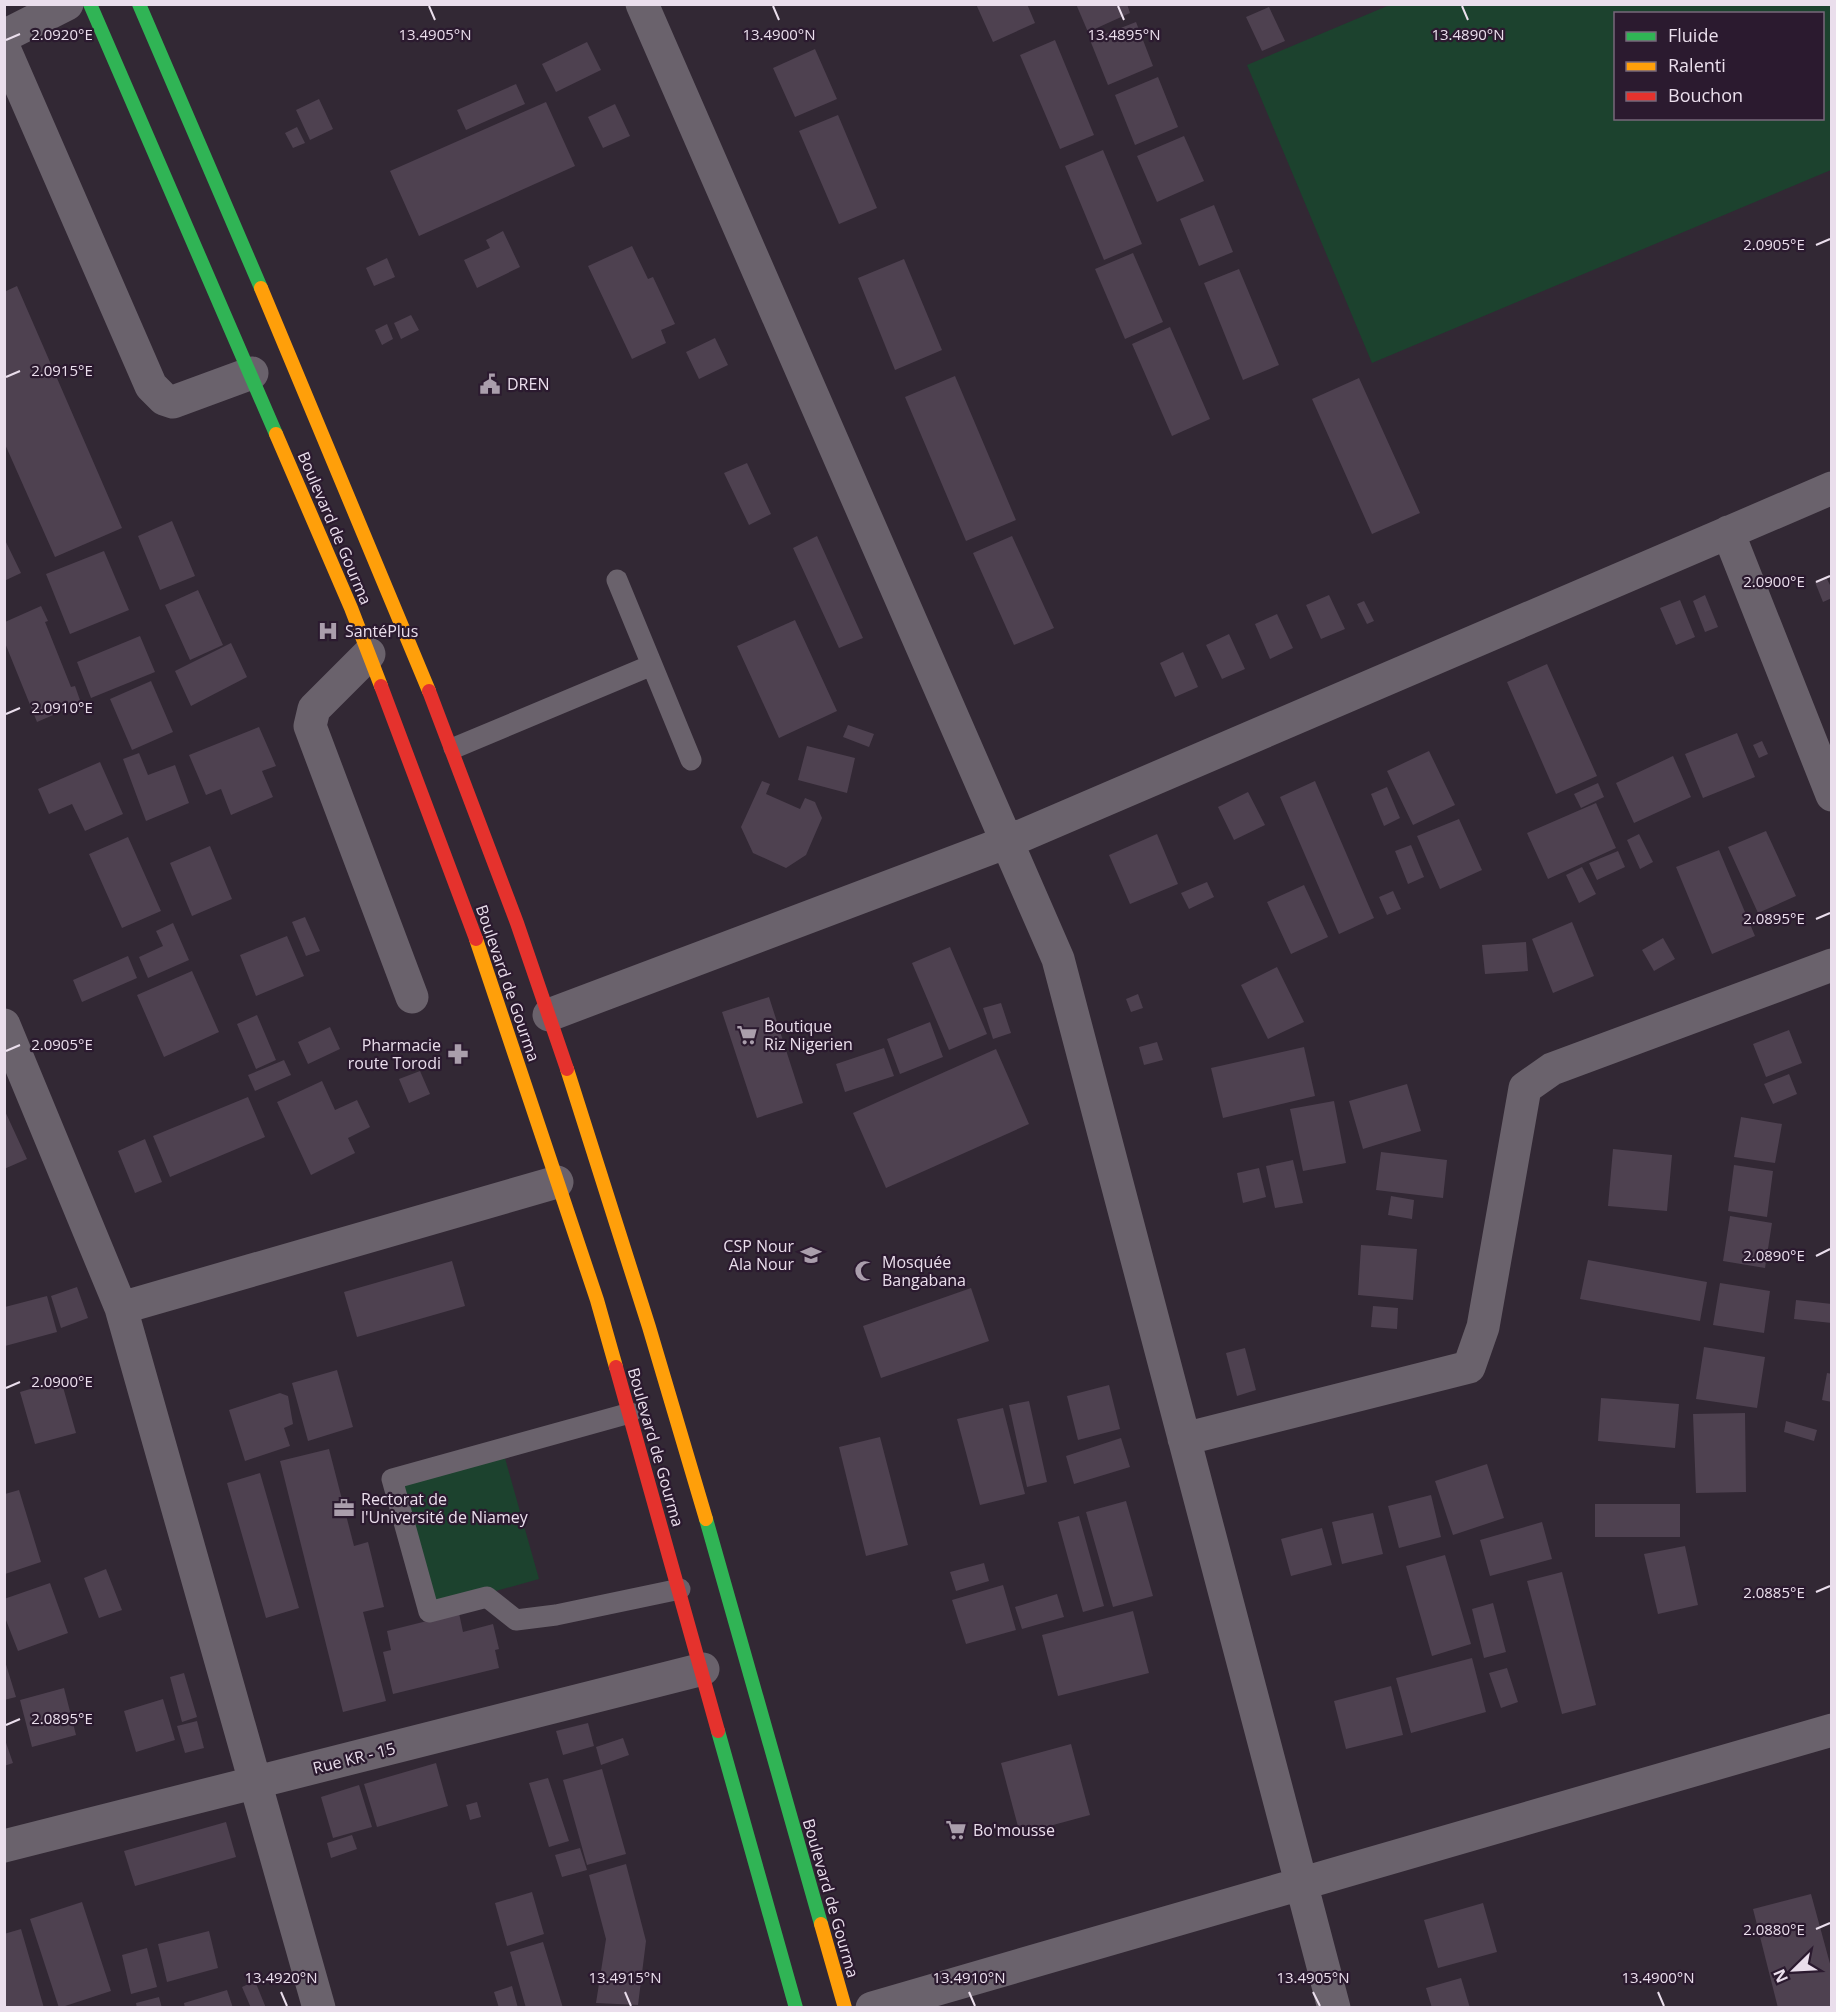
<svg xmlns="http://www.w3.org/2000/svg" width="1836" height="2012" viewBox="0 0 1836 2012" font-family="'Open Sans',sans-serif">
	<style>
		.green { fill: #1c422e; fill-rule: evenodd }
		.building { fill: #4e4150 }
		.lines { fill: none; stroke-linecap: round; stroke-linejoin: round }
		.lane { stroke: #6a626c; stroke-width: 21 }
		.street { stroke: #6a626c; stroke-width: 33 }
		.fast { stroke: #30b455; stroke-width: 14 }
		.slow { stroke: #ff9f0a; stroke-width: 14 }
		.jam { stroke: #e5322d; stroke-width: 14 }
		.ticks { fill: none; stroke: #eadeec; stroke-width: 2 }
		.labels { text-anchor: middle; stroke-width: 4.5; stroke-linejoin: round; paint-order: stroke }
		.poi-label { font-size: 16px; fill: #eadeec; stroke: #2b1a2f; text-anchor: start }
		.street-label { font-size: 16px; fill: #eadeec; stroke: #2b1a2f }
		.ticks-label { font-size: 15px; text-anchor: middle; fill: #eadeec; stroke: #2b1a2f; stroke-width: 4.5; stroke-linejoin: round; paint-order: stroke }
	</style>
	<rect width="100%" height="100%" fill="#322834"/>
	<path class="green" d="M1392,4L1831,5V170L1372,363L1247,65ZM1616,14H1822V118H1616Z
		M503,1451L539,1579L435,1608L400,1480Z"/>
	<path class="building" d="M976,4H1027L1035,23L993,42Z
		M1076,4H1127L1130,13L1088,32Z
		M1269,7L1285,41L1262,51L1246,17Z
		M1136,22L1153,66L1108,85L1090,40Z
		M1055,40L1094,135L1060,149L1020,55Z
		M587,42L601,70L556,92L542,64Z
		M815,49L837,99L795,117L773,68Z
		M1158,77L1178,127L1135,145L1115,95Z
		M516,84L525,104L466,130L457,110Z
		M319,99L333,129L310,140L296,110Z
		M546,102L575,166L419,236L390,171Z
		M615,104L630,136L603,148L588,117Z
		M838,115L877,208L839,224L799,131Z
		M297,127L305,143L293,148L285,133Z
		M1184,136L1204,181L1157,202L1137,156Z
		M1103,150L1142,244L1104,260L1065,166Z
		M1214,205L1233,252L1199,266L1180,219Z
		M503,231L520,267L477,288L464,260L490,248L486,240Z
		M632,246L648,279L653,277L675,324L661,330L666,343L632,359L588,266Z
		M1133,253L1163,322L1125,339L1095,269Z
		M387,258L395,277L374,286L366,268Z
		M904,259L942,350L895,370L858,278Z
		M1239,269L1279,365L1243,380L1204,283Z
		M17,286L122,528L55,557L4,442V292Z
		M411,315L419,330L401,339L394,323Z
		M387,324L393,339L382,345L375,330Z
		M1170,327L1210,419L1172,436L1132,344Z
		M715,338L728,365L699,379L686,352Z
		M955,376L1016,520L966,541L905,397Z
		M1359,378L1420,513L1372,534L1312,399Z
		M747,463L771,514L749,525L724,473Z
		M172,521L195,576L160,590L138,536Z
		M817,536L863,638L839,648L793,548Z
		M1012,536L1054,628L1014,645L973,553Z
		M4,538L21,573L4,581Z
		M104,551L129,610L70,634L46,574Z
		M1826,577L1832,589V598L1823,602L1815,582Z
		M198,590L223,645L190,660L165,605Z
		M1329,595L1345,629L1321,639L1306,605Z
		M1705,595L1718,627L1705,632L1693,601Z
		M1680,600L1695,637L1676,645L1660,608Z
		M1364,601L1374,621L1367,624L1357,604Z
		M41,606L48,621L45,622L71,687L75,686L81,703L37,722L5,643V622Z
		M1277,614L1293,648L1270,659L1255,624Z
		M795,620L837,711L779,738L737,646Z
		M1229,634L1245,669L1222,679L1206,645Z
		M140,636L155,672L91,698L77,662Z
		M231,643L247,677L191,706L175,671Z
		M1183,652L1198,687L1175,697L1160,663Z
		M1547,664L1597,776L1556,794L1507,682Z
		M151,681L173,732L132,750L110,699Z
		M848,725L874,734L869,747L843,737Z
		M259,727L276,766L262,771L273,797L231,815L221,789L206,795L189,755Z
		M1737,733L1755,777L1703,798L1685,754Z
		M1762,741L1768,754L1759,758L1753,745Z
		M807,746L855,758L847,793L798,780Z
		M1429,751L1455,805L1413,825L1387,771Z
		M139,753L148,775L175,765L189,803L146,821L123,759Z
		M1673,756L1691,797L1634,823L1616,783Z
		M100,762L123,814L85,831L72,804L49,814L38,789Z
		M762,781L770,784L766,794L800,809L805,798L815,802L822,818L806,855L786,868L753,853L741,827Z
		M1315,781L1374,918L1339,934L1280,797Z
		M1598,783L1604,797L1581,808L1574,794Z
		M1387,787L1400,818L1384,826L1371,794Z
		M1248,792L1265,825L1234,840L1218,807Z
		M1596,803L1616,848L1548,879L1527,833Z
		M1459,819L1482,870L1440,889L1417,836Z
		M1766,831L1796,896L1758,913L1728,847Z
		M1157,834L1178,884L1130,904L1109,855Z
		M1639,834L1653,862L1640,869L1627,840Z
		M128,837L161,911L122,928L89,854Z
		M1411,845L1424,877L1408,884L1395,851Z
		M210,846L232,899L192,916L170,863Z
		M1719,850L1755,936L1712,954L1676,867Z
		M1618,851L1625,867L1597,880L1589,863Z
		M1582,867L1596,894L1579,903L1566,875Z
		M1207,882L1214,897L1189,909L1181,893Z
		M1304,885L1328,937L1291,954L1267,902Z
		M1393,891L1401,909L1387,915L1379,897Z
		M305,917L320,951L306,956L292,922Z
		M1572,922L1594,976L1553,993L1532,939Z
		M173,923L189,960L148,978L139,957L163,946L156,931Z
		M287,936L304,976L256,996L240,955Z
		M1663,938L1675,959L1654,971L1642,950Z
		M1526,942L1528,971L1485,974L1482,945Z
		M950,947L987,1034L949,1050L912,963Z
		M128,956L137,978L82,1002L73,980Z
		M1277,967L1304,1022L1268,1039L1241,985Z
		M192,971L219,1032L164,1057L137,995Z
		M1138,994L1143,1008L1131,1012L1126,999Z
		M769,997L803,1103L757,1118L722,1012Z
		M1001,1003L1011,1033L993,1039L983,1008Z
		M257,1015L276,1060L256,1069L237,1024Z
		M930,1022L943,1057L900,1074L887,1039Z
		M330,1027L340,1049L308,1064L298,1042Z
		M1789,1030L1802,1063L1766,1077L1753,1044Z
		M1157,1042L1163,1060L1144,1065L1139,1047Z
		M1304,1047L1315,1096L1223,1118L1211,1068Z
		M884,1048L894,1076L845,1092L836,1064Z
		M996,1049L1029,1124L886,1188L853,1113Z
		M284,1060L291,1075L255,1091L248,1075Z
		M420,1071L430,1094L409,1103L399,1079Z
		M1789,1074L1797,1094L1773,1104L1764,1084Z
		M322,1081L335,1110L357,1100L370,1127L348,1138L355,1153L311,1175L277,1102Z
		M1407,1084L1421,1131L1363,1149L1349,1101Z
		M248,1097L265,1137L170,1177L153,1136Z
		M1334,1101L1346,1163L1303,1171L1290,1109Z
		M4,1109L27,1159L4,1169Z
		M1741,1117L1782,1124L1775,1163L1734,1157Z
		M145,1139L162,1182L135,1193L118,1151Z
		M1613,1149L1672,1155L1667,1211L1608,1206Z
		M1381,1152L1447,1160L1443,1198L1376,1190Z
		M1293,1160L1303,1203L1275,1208L1266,1166Z
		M1734,1165L1773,1171L1767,1217L1728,1211Z
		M1259,1168L1266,1197L1243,1203L1237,1173Z
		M1391,1196L1414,1200L1412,1219L1388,1215Z
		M1730,1216L1772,1223L1765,1268L1723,1261Z
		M1361,1245L1417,1249L1413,1300L1358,1295Z
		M1588,1260L1707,1282L1700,1321L1580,1299Z
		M452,1261L465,1306L357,1337L344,1292Z
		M1720,1283L1770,1291L1764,1333L1713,1325Z
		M77,1287L88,1318L61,1328L51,1296Z
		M971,1288L989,1341L881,1378L863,1326Z
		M47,1296L57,1332L5,1346V1307Z
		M1796,1300L1832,1304V1323L1794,1319Z
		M1373,1306L1398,1308L1397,1329L1371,1327Z
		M1704,1347L1765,1357L1757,1408L1696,1399Z
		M1245,1348L1256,1390L1237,1396L1226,1353Z
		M337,1370L353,1427L308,1441L292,1383Z
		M1827,1373L1832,1374V1402L1822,1400Z
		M61,1380L76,1433L35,1444L20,1392Z
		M1109,1385L1120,1429L1078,1440L1067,1396Z
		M280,1393L288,1396L293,1424L284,1428L290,1446L245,1461L229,1410Z
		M1601,1398L1679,1404L1675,1448L1598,1441Z
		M1029,1401L1047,1482L1027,1487L1009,1405Z
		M1003,1408L1025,1494L980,1505L957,1419Z
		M1745,1413L1746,1492L1696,1493L1693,1414Z
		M1786,1421L1817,1430L1814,1441L1784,1432Z
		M880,1437L908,1545L866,1556L839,1447Z
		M1121,1438L1130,1467L1074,1484L1066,1456Z
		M329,1449L354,1546L368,1542L384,1607L363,1612L386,1701L343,1712L280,1461Z
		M1487,1464L1504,1518L1453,1535L1435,1481Z
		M260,1473L299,1608L266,1618L227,1483Z
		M19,1490L41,1562L5,1574V1494Z
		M1431,1495L1441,1537L1399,1548L1388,1506Z
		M1126,1501L1153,1596L1113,1607L1086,1512Z
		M1595,1504H1680V1537H1595Z
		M1373,1513L1383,1554L1342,1564L1332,1522Z
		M1079,1516L1104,1606L1083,1612L1058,1522Z
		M1542,1522L1552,1559L1490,1576L1480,1540Z
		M1322,1528L1332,1565L1291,1576L1281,1539Z
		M1685,1546L1698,1605L1658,1614L1644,1554Z
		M1445,1555L1471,1644L1432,1656L1406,1566Z
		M984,1563L989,1581L956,1591L950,1572Z
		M106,1569L122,1610L99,1618L84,1578Z
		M1562,1572L1596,1705L1562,1714L1527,1581Z
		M50,1583L68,1633L18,1651L4,1615V1599Z
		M1003,1585L1016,1630L966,1644L952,1600Z
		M1057,1594L1064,1617L1022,1629L1015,1607Z
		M1493,1603L1506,1652L1484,1658L1472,1609Z
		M1133,1611L1149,1673L1058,1696L1042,1635Z
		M459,1613L463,1632L493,1624L499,1649L495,1650L499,1668L393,1694L383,1652L391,1650L387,1631Z
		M4,1658L16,1697L4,1700Z
		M1472,1658L1486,1712L1411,1733L1396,1678Z
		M1507,1668L1518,1702L1501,1708L1489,1673Z
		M184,1673L197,1717L182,1722L170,1677Z
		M1391,1686L1403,1735L1346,1749L1334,1701Z
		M64,1688L76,1735L32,1747L20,1700Z
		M163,1699L175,1740L136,1752L124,1711Z
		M197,1721L204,1748L185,1753L177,1726Z
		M588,1723L594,1746L563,1755L556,1731Z
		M4,1737L13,1763L4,1766Z
		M623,1738L629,1755L601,1765L596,1747Z
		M1071,1744L1090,1815L1020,1834L1001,1763Z
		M436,1763L448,1806L377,1827L364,1784Z
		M602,1769L626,1854L587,1865L563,1780Z
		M548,1778L569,1841L549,1847L529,1783Z
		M359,1785L372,1827L333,1838L321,1797Z
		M477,1802L481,1817L470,1820L466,1805Z
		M226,1822L236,1857L135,1886L124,1851Z
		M352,1835L357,1849L331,1858L327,1843Z
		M580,1848L587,1870L562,1877L555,1855Z
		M626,1864L646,1941L638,2005L596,2003L606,1939L589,1875Z
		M532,1892L544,1934L507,1946L495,1903Z
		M1811,1894L1832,1971V2008H1778L1753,1909Z
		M82,1902L111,1991L59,2008L30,1919Z
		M1483,1903L1497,1952L1438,1968L1424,1920Z
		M21,1929L44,2008H4V1934Z
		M209,1931L218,1968L167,1982L158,1944Z
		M543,1942L563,2008H526L510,1952Z
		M147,1948L157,1987L131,1994L122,1955Z
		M1461,1978L1470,2008H1432L1426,1988Z
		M255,1981L266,2008H251L242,1987Z
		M512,1986L518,2008H499L494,1992Z
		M227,1990L233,2008H185L184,2003Z
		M159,1997L162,2008H137L136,2003Z"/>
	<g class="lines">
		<path class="lane" d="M617,580L652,665
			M454,748L652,665L691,760
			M630,1413L392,1479L429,1612L487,1597L516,1620L556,1615L680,1589"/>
		<path class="street" d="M642,4L1058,959L1334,2008
			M4,36L67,4
			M4,48L151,386L164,399L173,402L252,373
			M1728,532L1832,795
			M369,654L314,709L310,726L412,997
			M549,1015L1007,842L1832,488
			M4,1025L121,1308L319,2008
			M121,1308L557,1182
			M1184,1439L1469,1367L1483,1327L1525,1088L1552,1069L1832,965
			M4,1846L703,1669
			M872,2008L1832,1730"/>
		<path class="fast" d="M90,4L276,434
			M139,4L261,288
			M706,1519L821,1924
			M718,1731L796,2008"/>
		<path class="slow" d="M261,288L429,691
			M276,434L351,608L381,686
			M476,939L597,1300L616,1367
			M567,1069L649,1327L706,1519
			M821,1924L845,2008"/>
		<path class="jam" d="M381,686L476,939
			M429,691L517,923L567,1069
			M616,1367L718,1731"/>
	</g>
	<path class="ticks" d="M429,6L435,20M773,6L779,20M1118,6L1124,20M1462,6L1468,20M6,40L20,34M1816,245L1830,239M6,377L20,371M1816,582L1830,576M6,714L20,708M1816,919L1830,913M6,1051L20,1045M1816,1256L1830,1249M6,1388L20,1382M1816,1592L1830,1586M6,1725L20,1719M1816,1929L1830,1923M281,1992L287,2006M625,1992L631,2006M969,1992L975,2006M1313,1992L1320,2006M1658,1992L1664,2006"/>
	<defs>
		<g id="civic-bare" transform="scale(1.62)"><path d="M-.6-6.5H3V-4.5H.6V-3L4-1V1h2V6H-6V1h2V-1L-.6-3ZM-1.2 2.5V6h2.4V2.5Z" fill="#aa9eac" stroke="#2b1a2f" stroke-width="2.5" paint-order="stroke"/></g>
		<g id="hospital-bare" transform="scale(1.62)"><path d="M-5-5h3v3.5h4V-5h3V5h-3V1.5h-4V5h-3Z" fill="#aa9eac" stroke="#2b1a2f" stroke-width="2.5" paint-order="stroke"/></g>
		<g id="supermarket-bare" transform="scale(1.62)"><path d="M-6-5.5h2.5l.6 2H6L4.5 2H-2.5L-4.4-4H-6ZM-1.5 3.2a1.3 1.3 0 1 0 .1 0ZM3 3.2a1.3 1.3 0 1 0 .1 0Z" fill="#aa9eac" stroke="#2b1a2f" stroke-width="2.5" paint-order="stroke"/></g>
		<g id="pharmacy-bare" transform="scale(1.62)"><path d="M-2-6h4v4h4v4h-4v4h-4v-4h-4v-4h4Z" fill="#aa9eac" stroke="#2b1a2f" stroke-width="2.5" paint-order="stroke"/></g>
		<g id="school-bare" transform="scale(1.62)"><path d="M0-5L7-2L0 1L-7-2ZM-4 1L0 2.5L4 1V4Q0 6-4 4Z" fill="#aa9eac" stroke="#2b1a2f" stroke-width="2.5" paint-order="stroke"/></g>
		<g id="mosque-bare" transform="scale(1.62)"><path d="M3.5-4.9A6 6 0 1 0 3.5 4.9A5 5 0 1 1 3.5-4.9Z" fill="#aa9eac" stroke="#2b1a2f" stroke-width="2.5" paint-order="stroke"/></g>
		<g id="office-bare" transform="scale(1.62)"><path d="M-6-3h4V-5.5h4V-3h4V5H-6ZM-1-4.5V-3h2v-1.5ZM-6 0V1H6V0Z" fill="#aa9eac" stroke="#2b1a2f" stroke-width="2.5" paint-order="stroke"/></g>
	</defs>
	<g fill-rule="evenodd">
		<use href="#civic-bare" x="490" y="384"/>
		<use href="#hospital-bare" x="328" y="631"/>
		<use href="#supermarket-bare" x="747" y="1035"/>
		<use href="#pharmacy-bare" x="458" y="1054"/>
		<use href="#school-bare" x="811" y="1255"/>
		<use href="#mosque-bare" x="865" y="1271"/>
		<use href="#office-bare" x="344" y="1508"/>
		<use href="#supermarket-bare" x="956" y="1830"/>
	</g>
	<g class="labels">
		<g class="poi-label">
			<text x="507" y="390">DREN</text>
			<text x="345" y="637">SantéPlus</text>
			<text x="764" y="1032">Boutique<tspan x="764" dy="18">Riz Nigerien</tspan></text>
			<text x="441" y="1051" text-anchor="end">Pharmacie<tspan x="441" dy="18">route Torodi</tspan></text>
			<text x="794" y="1252" text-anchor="end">CSP Nour<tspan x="794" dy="18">Ala Nour</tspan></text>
			<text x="882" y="1268">Mosquée<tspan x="882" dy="18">Bangabana</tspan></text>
			<text x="361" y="1505">Rectorat de<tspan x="361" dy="18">l'Université de Niamey</tspan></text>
			<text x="973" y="1836">Bo'mousse</text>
		</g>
		<g class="street-label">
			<text transform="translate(335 528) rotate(67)" y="6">Boulevard de Gourma</text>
			<text transform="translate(508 983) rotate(71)" y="6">Boulevard de Gourma</text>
			<text transform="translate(656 1447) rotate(74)" y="6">Boulevard de Gourma</text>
			<text transform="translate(354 1758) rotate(-14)" y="6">Rue KR - 15</text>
			<text transform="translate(831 1898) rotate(74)" y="6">Boulevard de Gourma</text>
		</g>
	</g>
	<g class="ticks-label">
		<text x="62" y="40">2.0920°E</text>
		<text x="435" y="40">13.4905°N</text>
		<text x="779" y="40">13.4900°N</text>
		<text x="1124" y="40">13.4895°N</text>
		<text x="1468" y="40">13.4890°N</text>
		<text x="1774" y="250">2.0905°E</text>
		<text x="62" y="376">2.0915°E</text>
		<text x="1774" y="587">2.0900°E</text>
		<text x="62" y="713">2.0910°E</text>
		<text x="1774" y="924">2.0895°E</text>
		<text x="62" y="1050">2.0905°E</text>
		<text x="1774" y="1261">2.0890°E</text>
		<text x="62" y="1387">2.0900°E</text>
		<text x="1774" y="1598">2.0885°E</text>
		<text x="62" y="1724">2.0895°E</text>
		<text x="1774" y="1935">2.0880°E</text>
		<text x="281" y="1983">13.4920°N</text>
		<text x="625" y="1983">13.4915°N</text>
		<text x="969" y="1983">13.4910°N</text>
		<text x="1313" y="1983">13.4905°N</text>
		<text x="1658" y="1983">13.4900°N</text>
	</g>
	<rect width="1836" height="2012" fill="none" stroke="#eadeec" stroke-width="12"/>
	<rect x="1614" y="12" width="210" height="108" fill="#2b1a2f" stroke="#77687b" stroke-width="1.5"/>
	<rect x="1626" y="32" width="30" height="9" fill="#30b455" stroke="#77687b" stroke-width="1.5"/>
	<text x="1668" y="42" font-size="18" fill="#eadeec">Fluide</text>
	<rect x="1626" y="62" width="30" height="9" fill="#ff9f0a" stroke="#77687b" stroke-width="1.5"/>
	<text x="1668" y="72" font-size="18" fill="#eadeec">Ralenti</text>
	<rect x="1626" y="92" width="30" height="9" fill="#e5322d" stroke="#77687b" stroke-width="1.5"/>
	<text x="1668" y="102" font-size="18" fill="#eadeec">Bouchon</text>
	<g transform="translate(1794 1970) rotate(246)" stroke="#2b1a2f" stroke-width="4.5" paint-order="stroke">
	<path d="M0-4.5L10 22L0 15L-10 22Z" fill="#eadeec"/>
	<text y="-9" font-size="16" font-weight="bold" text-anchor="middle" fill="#eadeec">N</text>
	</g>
</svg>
